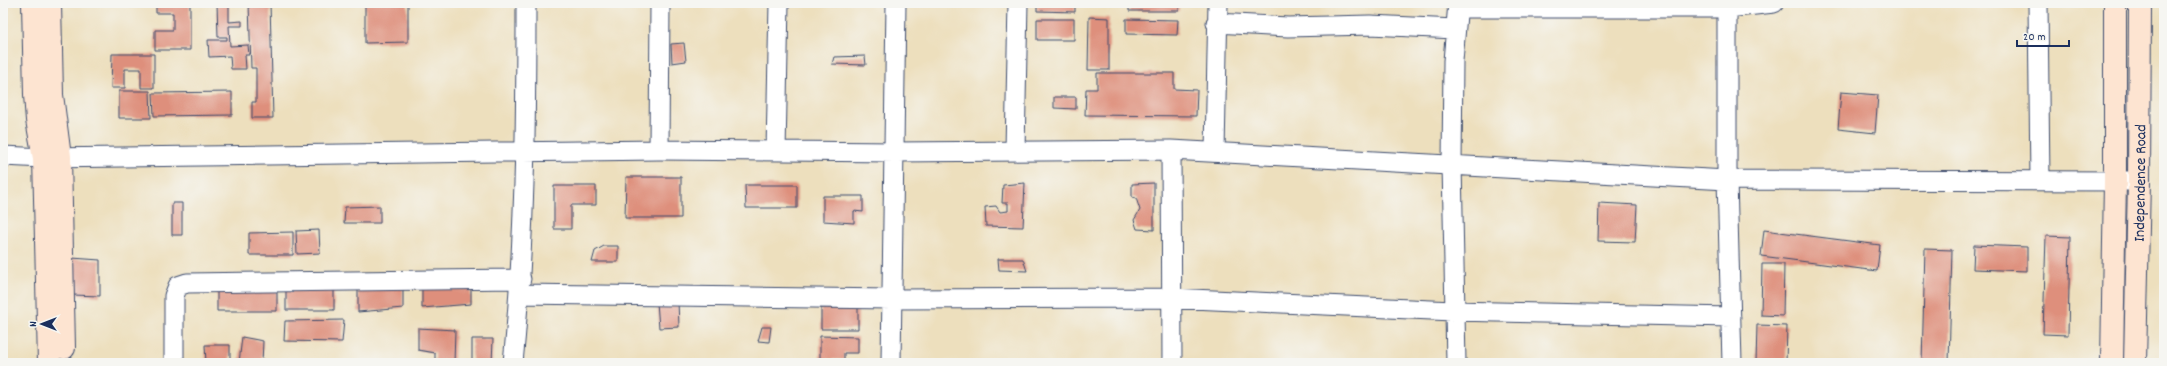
<svg xmlns="http://www.w3.org/2000/svg" width="2167" height="366" viewBox="0 0 2167 366" font-family="Dekko,sans-serif">
	<style>
		.building { fill: #de8f7c }
		.lines { fill: none; stroke-linecap: round; stroke-linejoin: round }
		.street-casing { stroke: #3a496c; stroke-width: 21 }
		.secondary-casing { stroke: #3a496c; stroke-width: 24 }
		.street { stroke: #fff; stroke-width: 19 }
		.secondary { stroke: #fde4d1; stroke-width: 22 }
		.labels { text-anchor: middle; stroke-width: 4; stroke-linejoin: round; paint-order: stroke }
		.street-label { font-size: 16px; fill: #1b2f5e; stroke: #f6f6f2 }
	</style>
	<rect width="100%" height="100%" fill="#f6f6f2"/>
	<filter id="ink" filterUnits="userSpaceOnUse"><feTurbulence type="fractalNoise" baseFrequency=".025" numOctaves="2"/><feDisplacementMap in="SourceGraphic" scale="8" xChannelSelector="R" yChannelSelector="G"/><feConvolveMatrix kernelMatrix="1 2 1 2 8 2 1 2 1" color-interpolation-filters="sRGB"/></filter>
	<filter id="wash" filterUnits="userSpaceOnUse"><feTurbulence type="fractalNoise" baseFrequency=".012" numOctaves="4" result="noise"/><feDisplacementMap in="SourceGraphic" scale="16" xChannelSelector="R" yChannelSelector="G"/><feGaussianBlur stdDeviation="0.9" result="paint"/><feColorMatrix in="noise" values="0 0 0 0 0 0 0 0 0 0 0 0 0 0 0 0 0 1.4 0 .05"/><feComposite in="paint" operator="in"/></filter>
	<g filter="url(#wash)">
		<rect width="100%" height="100%" fill="#eddfbd"/>
		<g id="blocks">
			<path class="building" d="M156,3H190V50H155V30H173V13H156Z
				M217,3H229V22L242,21V26H229L230,46L248,45L249,55H245L246,69H231L230,56L209,57L208,40H227V37H218Z
				M249,3H270L273,118H252V102H256V68H251Z
				M365,3H408V42L365,43Z
				M1037,3H1075V12L1037,11Z
				M1129,3H1179V11H1129Z
				M1089,17L1109,18V70H1088Z
				M1037,19H1074V40H1037Z
				M1126,19L1178,20L1177,35L1126,34Z
				M684,43L686,61L672,63L671,44Z
				M112,54H154V88H141V69H125V88H111Z
				M865,56L866,65L832,64L834,57Z
				M1097,73H1174V89L1197,90L1196,116L1085,115L1086,89H1097Z
				M119,91H150L151,118H119Z
				M232,92V115L154,116L153,93Z
				M1841,92L1878,95L1875,133L1838,129Z
				M1054,97H1076V109L1054,108Z
				M626,177H681V218H625Z
				M1025,183L1023,227L986,226L985,207L996,206L1000,212L1008,211V203H1002L1003,185Z
				M1154,183V230L1137,229L1134,220L1140,210L1136,198L1132,197V184Z
				M745,185H797V208H746Z
				M554,186H596V205H571V229H554Z
				M823,196H863V212L854,211V223L823,221Z
				M172,203H182V235H172Z
				M1599,203L1637,205L1635,242L1598,241Z
				M380,206V223H344L345,207Z
				M319,230L320,253L297,254L296,231Z
				M1764,230L1880,245L1877,271L1761,256Z
				M293,232V255H249V233Z
				M2046,236L2070,237L2068,335L2043,334Z
				M1974,245L2027,247V271L1973,269Z
				M604,246H618V262H592L595,251Z
				M1925,249L1952,250L1949,363H1922Z
				M72,258L100,260V296L73,295Z
				M998,259H1023L1027,271L999,270Z
				M1762,264H1784L1783,316L1761,315Z
				M422,280L471,286V304L422,308Z
				M358,286H403V308L358,312Z
				M217,288H277V311H217Z
				M286,288H334V310H286Z
				M678,301L679,327L659,328L657,302Z
				M821,308H858V329H821Z
				M344,320L342,342L284,341L285,321Z
				M1757,325L1787,326L1786,363H1756Z
				M762,327H771L769,342L758,341Z
				M418,328L455,330L454,363H435V353L418,350Z
				M820,336L858,337V353H844V360L820,359Z
				M242,337L263,341L262,363H239Z
				M472,339H493L492,363H472Z
				M205,345H230V363H206Z"/>
		</g>
	</g>
	<g filter="url(#ink)">
		<use href="#blocks" fill-opacity="0" stroke="#3a496c" stroke-width="1"/>
		<g class="lines">
			<g class="street-casing">
				<path id="street" d="M1727,3V180L1732,363
					M2038,3L2040,181
					M1457,8H1727L1774,3
					M1216,23L1288,27L1370,25L1455,29
					M659,150L660,3
					M1015,150L1018,3
					M1171,150L1172,363
					M776,151L779,3
					M1215,151L1218,3
					M3,156L44,158L659,150L895,152L1171,150L1727,180L2139,181
					M520,294L891,299L1171,298L1453,311L1731,317
					M174,363V296L178,286L187,283L521,279
					M513,363C525,243 526,123 526,3
					M891,363L896,3
					M1456,363L1452,164L1453,61L1458,3"/>
			</g>
			<g class="secondary-casing">
				<g id="secondary">
					<path d="M33,3L35,95L37,120L44,158L49,363"/>
					<path d="M50,3L52,95L60,157L64,348"/>
					<path d="M2112,363L2115,181V3"/>
					<path id="s1" d="M2135,363L2139,181L2140,3"/>
				</g>
			</g>
			<use href="#street" class="street"/>
			<use href="#secondary" class="secondary"/>
		</g>
	</g>
	<g class="labels">
		<g class="street-label">
			<text dy="6" stroke="none"><textPath href="#s1" startOffset="180">Independence Road</textPath></text>
		</g>
	</g>
	<rect width="2167" height="366" fill="none" stroke="#f6f6f2" stroke-width="16"/>
	<g transform="translate(42 324) rotate(270)" stroke="#f6f6f2" stroke-width="3" paint-order="stroke">
	<path d="M0-3L7 15L0 10L-7 15Z" fill="#1b2f5e"/>
	<text y="-6" font-size="11" font-weight="bold" text-anchor="middle" fill="#1b2f5e">N</text>
	</g>
	<path d="M2017 40v6h52v-6" fill="none" stroke="#1b2f5e" stroke-width="2"/>
	<text x="2023" y="40" font-size="12" fill="#1b2f5e" stroke="#f6f6f2" stroke-width="3" paint-order="stroke">20 m</text>
</svg>
